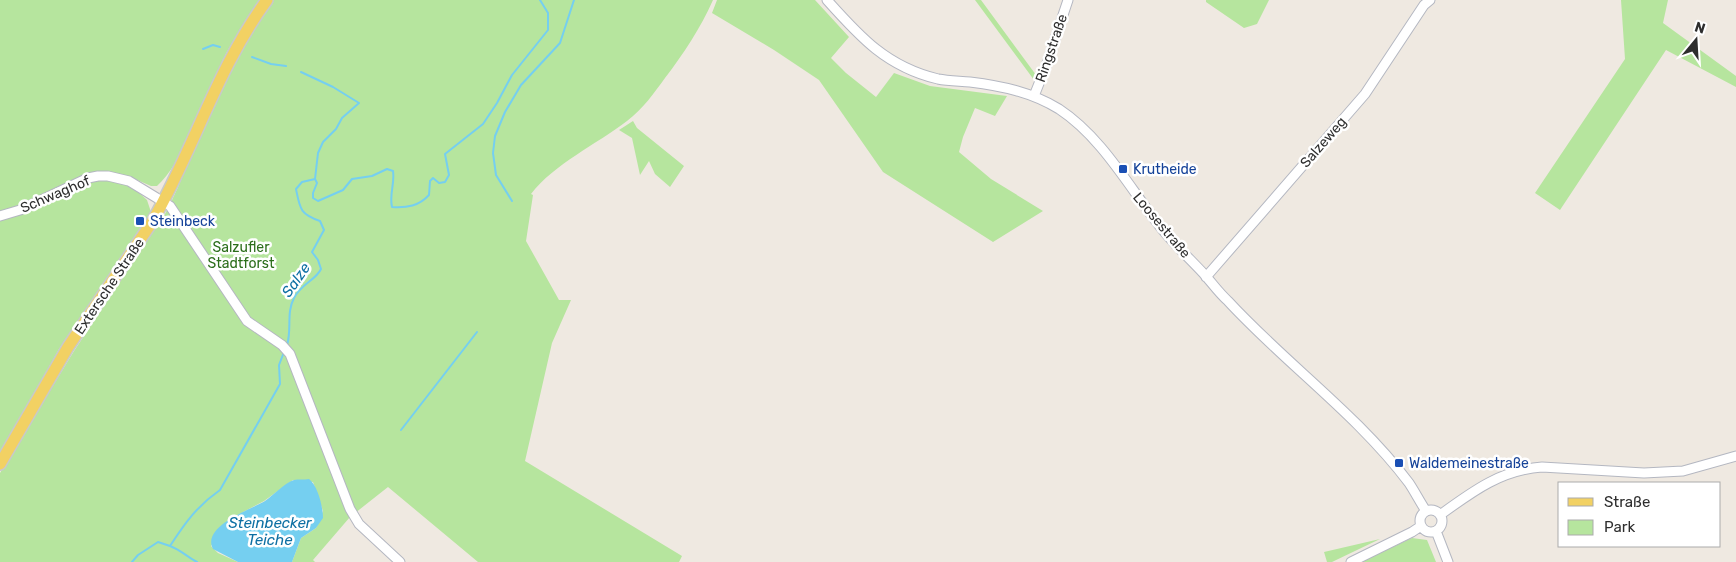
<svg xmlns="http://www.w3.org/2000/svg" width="1736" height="562" viewBox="0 0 1736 562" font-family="Rubik,sans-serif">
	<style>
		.green { fill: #b6e59e }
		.water { fill: #75cff0 }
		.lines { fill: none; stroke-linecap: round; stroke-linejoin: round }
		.stream { stroke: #75cff0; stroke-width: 2 }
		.minor-casing { stroke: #b4b7c1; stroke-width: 11 }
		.major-casing { stroke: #c9c9c9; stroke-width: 14 }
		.minor { stroke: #fff; stroke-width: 9 }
		.major { stroke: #f2d163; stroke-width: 11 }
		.transit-dot { fill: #1a4fb4; stroke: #fff; stroke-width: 2 }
		.labels { text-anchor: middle; stroke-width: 5; stroke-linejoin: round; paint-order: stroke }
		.street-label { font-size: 14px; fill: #2e2e2e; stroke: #fff }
		.transit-label { font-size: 14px; fill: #164399; stroke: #fff; text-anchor: start }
		.park-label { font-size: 14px; fill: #2c6e1b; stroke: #fff }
		.water-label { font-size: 15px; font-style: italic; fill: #0d6fa3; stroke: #fff }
	</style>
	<rect width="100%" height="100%" fill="#efe9e1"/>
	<path class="green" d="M0,0H260C245,22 230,44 219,68C204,101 183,163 157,186H151L128,176L136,190L147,200L151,212L59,349L14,430L0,453Z
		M273,0H713C700,29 684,53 665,78C654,93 643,109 627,121C597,144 554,164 531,194L533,195L526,241L559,300H571L552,343L525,461L682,556L679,562H478L388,487L350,517L313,560L315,562H292L301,538L316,528L323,511L313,482L293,480L264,501L228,520L211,546L218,553L238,562H0V473L74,351L165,214C183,180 195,144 211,109C228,71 249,34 273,0Z
		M717,0H815L849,37L831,58L846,73L876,97L894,73L930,86L1007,96L995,116L975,108L963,137L959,152L991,179L1043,211L993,242L883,172L819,80L774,50L712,13Z
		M975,0H981L1039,79L1037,84Z
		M1206,0H1269L1257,24L1244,28L1206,2Z
		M1621,0H1668L1663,23L1736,76V87L1666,50L1560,210L1535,193L1625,59Z
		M633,121L637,128L684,166L670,187L655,174L649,161L640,175L632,138L619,130Z
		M1412,538L1427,540L1436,562H1360Z
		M1380,539L1332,562H1327L1324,552Z"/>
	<path class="water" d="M309,479C318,486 323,507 323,518L316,528L301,538L292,562H238L213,549C201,526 252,509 265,501C274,495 284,483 294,480C298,479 304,480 309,479Z"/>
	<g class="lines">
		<path class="stream" d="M203,49L213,45L220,47
			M252,57L271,64L286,66
			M301,72L333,87L359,103L342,118L336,129L323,142L318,153L315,179
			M512,201L496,175L493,153L495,136L505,112L521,85L560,43L574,0
			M287,345C292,330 286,313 294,298C301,284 316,280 321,269L318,260L312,252L324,230L320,221C300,214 300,209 296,189L302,182L315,179L317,183L313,193V198L318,201L343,190L352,179L372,176L387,169L393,171C395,184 389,194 392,207C407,208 419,206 429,195L430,181L433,178L439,183L445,182L449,175L445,154L483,124L497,103L512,75L548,30V13L540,0
			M401,430L477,332
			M170,546C181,550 187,557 197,562
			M132,562L138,555L158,542L170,546C185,523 197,506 220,490L280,384L279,365L284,352"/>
		<g class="minor-casing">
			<path id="minor" d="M827,0C860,37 887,67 938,79C948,81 959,81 970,82C1002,86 1031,92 1059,109C1103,138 1130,189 1162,229C1175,245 1190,259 1204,274C1212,283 1219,293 1228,301C1286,364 1357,414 1409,483C1415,492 1420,502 1426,511
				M1034,96L1046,66L1068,0
				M0,216L20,210L88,178L98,176H108L129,181L170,206L247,321L282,345L290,354L350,509L359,524L400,562
				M1206,277L1365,94L1424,5L1430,0
				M1420 521a11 11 0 1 1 22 0a11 11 0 1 1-22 0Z
				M1440,515C1473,491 1501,470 1542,467L1644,473L1683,471L1736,456
				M1436,531L1448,562
				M1351,562L1412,532L1421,526"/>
		</g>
		<g class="major-casing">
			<path id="major" d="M0,464L68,347L152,222C194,149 217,68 267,0"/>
		</g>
		<use href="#minor" class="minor"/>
		<use href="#major" class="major"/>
	</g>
	<g class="transit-dot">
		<rect x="1118" y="164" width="10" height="10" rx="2.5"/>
		<rect x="135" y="216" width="10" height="10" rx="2.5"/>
		<rect x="1394" y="458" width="10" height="10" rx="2.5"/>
	</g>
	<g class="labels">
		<g class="street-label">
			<text transform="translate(1051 48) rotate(-71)" y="5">Ringstraße</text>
			<text transform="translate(1323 142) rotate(-49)" y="5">Salzeweg</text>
			<text transform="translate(55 194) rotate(-23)" y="5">Schwaghof</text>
			<text transform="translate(1162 225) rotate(50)" y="5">Loosestraße</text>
			<text transform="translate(109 286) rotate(-56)" y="5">Extersche Straße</text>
		</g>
		<g class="transit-label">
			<text x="1133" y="174">Krutheide</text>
			<text x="150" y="226">Steinbeck</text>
			<text x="1409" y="468">Waldemeinestraße</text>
		</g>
		<g class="park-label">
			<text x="241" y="252">Salzufler<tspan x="241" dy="16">Stadtforst</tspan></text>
		</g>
		<g class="water-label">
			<text transform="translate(296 280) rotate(-55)" y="5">Salze</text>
			<text x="270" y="528">Steinbecker<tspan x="270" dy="17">Teiche</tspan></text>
		</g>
	</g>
	<rect x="1558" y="482" width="162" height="65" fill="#ffffff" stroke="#ababab"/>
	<rect x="1568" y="498" width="25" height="8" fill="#f2d163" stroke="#ababab"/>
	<text x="1604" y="507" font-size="15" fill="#2e2e2e">Straße</text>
	<rect x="1568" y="520" width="25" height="15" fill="#b6e59e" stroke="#ababab"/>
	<text x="1604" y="532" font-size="15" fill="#2e2e2e">Park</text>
	<g transform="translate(1696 40) rotate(18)" stroke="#ffffff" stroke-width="4" paint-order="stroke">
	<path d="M0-4L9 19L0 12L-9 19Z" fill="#2e2e2e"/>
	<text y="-8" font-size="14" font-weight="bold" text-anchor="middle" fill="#2e2e2e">N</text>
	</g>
</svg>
